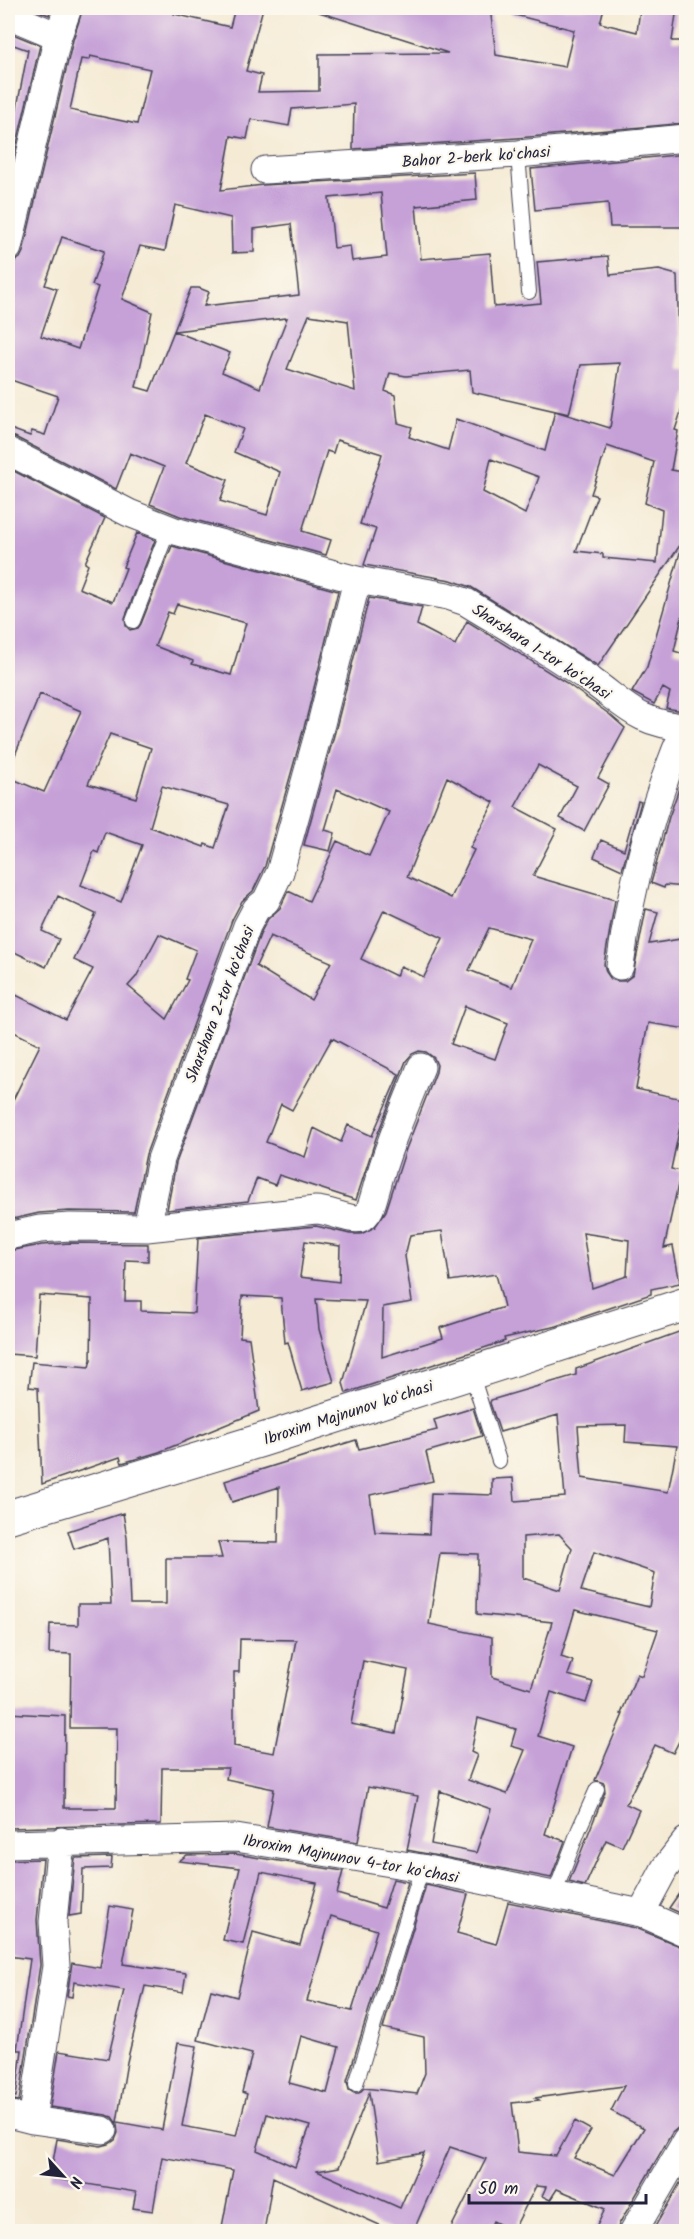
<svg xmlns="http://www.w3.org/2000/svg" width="694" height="2239" viewBox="0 0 694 2239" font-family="Kalam,sans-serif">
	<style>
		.building { fill: #c6a1d8; fill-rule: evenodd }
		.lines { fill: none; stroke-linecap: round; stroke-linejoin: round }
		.service-casing { stroke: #424052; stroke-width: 16 }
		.minor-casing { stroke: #424052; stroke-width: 29 }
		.tertiary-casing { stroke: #424052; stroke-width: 35 }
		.service { stroke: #fff; stroke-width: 14 }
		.minor { stroke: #fff; stroke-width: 27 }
		.tertiary { stroke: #fff; stroke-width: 33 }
		.labels { text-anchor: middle; stroke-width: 4.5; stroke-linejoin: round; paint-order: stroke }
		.street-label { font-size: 16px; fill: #22223b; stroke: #fbf7ec }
	</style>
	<rect width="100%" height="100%" fill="#fbf7ec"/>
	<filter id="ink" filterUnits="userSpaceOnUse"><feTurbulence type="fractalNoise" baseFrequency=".0167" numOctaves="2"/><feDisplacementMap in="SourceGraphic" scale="12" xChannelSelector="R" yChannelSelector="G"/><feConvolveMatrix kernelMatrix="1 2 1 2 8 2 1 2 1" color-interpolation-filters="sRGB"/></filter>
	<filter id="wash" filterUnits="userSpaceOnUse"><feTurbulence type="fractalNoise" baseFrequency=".008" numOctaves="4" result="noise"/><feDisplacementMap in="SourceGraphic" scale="24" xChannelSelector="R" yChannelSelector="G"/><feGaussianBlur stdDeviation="1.35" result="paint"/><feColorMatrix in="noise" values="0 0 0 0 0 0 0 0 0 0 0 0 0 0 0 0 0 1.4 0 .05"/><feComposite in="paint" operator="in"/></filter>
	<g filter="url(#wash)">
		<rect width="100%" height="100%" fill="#f5ebd5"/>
		<g id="blocks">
			<path class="building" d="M37,8H51L49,15L36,10Z
				M83,8H175L174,14L230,27L235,8H263L246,71L262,75L258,92L319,91V54L448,53L319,12L320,8H490L496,55L565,67L574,30L511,14L512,8H604L600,23L637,32L640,9L649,10L650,8H677L672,41H687V123L517,138L353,149L354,104L292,109L289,126L251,119L247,139L231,136L221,190L263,185L475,173L477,200L416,206L421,259L490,253L494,307L541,303L537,262L608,256L610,275L659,270L677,275L680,370L687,371V393L675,430L678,431L671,470L687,473V491L682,512L687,513V535L598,666L471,587L451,580L364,565L376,529L360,524L382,454L337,440L333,453L327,451L302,531L331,540L326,555L180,516L150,504L164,467L130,453L116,489L15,437L8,435V428L30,436L32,431L45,435L58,396L8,379V294L14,262L20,258L23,252L73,40ZM90,56L150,69L137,124L70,110L81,59L89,60ZM381,193L387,257L352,261L350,246L334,248L329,198ZM175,205L231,218L232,253L254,252V229L291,224L299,295L204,306L209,292L199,288H191L174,331L287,318L260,388L222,372L230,353L174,331L150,391L136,387L152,312L122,299L140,246L165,251ZM62,237L104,251L92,285L98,287L78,349L41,336L57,289L45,285ZM309,315L348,321L355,391L287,369ZM620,363L610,428L555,411L545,451L456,419L448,450L409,437L412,427L398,423L395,395L385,391L390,373L406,376L470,370L472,392L569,414L581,365ZM205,414L243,429L234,452L280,472L267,515L220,501L228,480L186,463ZM607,446L654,462L645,503L662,510L657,563L603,558V554L576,551L597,496L591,494ZM491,459L539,477L525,514L483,492Z
				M8,32L40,45L8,182V127L13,128L28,50L8,43Z
				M687,154V227H610L608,203L535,210L531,169Z
				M8,468L105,518L85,563L88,565L79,588L113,602L126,568L123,567L137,533L155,540L125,618L126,626L130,630L138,628L141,624L172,546L338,591L306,720L265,866L253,891L242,901L232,920L146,1154L134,1212L69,1211L39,1213L8,1220L10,1188H8V1110L40,1045L8,1029V991L66,1020L93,969L74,960L96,914L58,896L42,931L59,939L46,967L8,949V777L44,792L81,711L40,694L8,772ZM177,604L246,623L231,675L192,664L193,661L155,646L168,612L173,614ZM110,734L151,748L136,798L88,784ZM162,786L229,805L215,848L205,844L204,847L150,827ZM105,832L142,845L121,902L81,885L94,851L98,853ZM159,934L196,950L185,979L188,980L167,1019L128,986L136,977Z
				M681,549L687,550V596L674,651L687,655V711H683L666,708L670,692L663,688L654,704L632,692L647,667Z
				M369,598L422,607L417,625L455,645L467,621L565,682L609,714L625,728L598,778L609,784L584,831L560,818L577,786L538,765L515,807L557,829L533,876L615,900L604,964L606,972L611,979L617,981H625L633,975L646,909L658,912L649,944L687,938V1029L648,1023L636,1089L687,1100V1123L681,1122L671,1169L681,1171L664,1248L673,1246L680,1283L651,1289V1294L557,1326L504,1338L505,1341L346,1393L343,1383L366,1301L316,1299L319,1329L334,1382L302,1391L288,1342L285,1343L281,1298L242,1296L240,1337L249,1338L259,1411L159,1452L122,1463L120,1457L42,1484L38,1388L29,1387L32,1362L89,1367L91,1360L92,1299L39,1295L35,1356L8,1354V1251L42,1245L70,1243L148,1244V1261L126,1260L125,1301H141V1311L194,1313L198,1238L316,1226L350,1234H361L375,1227L386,1211L406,1149L436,1072L437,1065L434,1058L426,1052L419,1051L412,1054L406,1061L376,1138L356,1200L279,1175L275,1185L257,1178L248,1201L167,1210L176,1163L261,932L268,919L280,908L288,891L309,901L337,841L369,856L389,812L337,789L325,830L335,833L330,851L304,845L336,728ZM447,777L494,802L470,848L474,850L451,898L407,877ZM384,910L443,938L424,977L401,966L396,976L361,959ZM489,928L531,939L512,987L469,970ZM270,936L331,962L311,1000L256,966ZM465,1006L508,1023L495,1059L451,1044ZM332,1038L399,1074L372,1136L348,1125L341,1142L314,1128L305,1157L266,1142L281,1104L292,1110ZM442,1231L450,1281L496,1274L504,1307L440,1328L443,1338L382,1357L383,1307L412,1302L405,1256L410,1235ZM583,1233L629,1240L627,1276L592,1288ZM305,1241L340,1246L339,1282L300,1277Z
				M687,766V864L684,887L665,885L664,888L651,883L669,817Z
				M638,801L641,802L622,870L594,857L601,840L624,850Z
				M687,1329V1614L684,1632L687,1633V1726L673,1753L655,1745L626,1804L639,1810L622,1847L606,1840L585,1886L569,1882L605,1792L604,1783L595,1780L623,1714H621L637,1674L642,1676L658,1630L575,1610L561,1657L573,1661L568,1675L593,1682L586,1703L551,1692L538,1736L572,1747L545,1834L565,1841L551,1878L407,1850L418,1796L368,1787L358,1842L267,1827L274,1789L226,1779L228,1768H162L161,1824L8,1828V1713L65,1716L64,1808H116L117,1728H70L71,1654L49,1653L50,1624L78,1625V1604H111L108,1538L74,1549L68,1531L123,1513L127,1538L130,1604H166V1558H222L218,1542L278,1543L279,1487L232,1502L225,1481L356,1440L359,1449L437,1430L434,1420L473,1408L482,1436L426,1452L433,1481L370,1495L375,1532L429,1534L431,1493L492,1495V1479L513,1478L515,1501L565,1497L558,1415L500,1432L490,1403L491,1400L576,1375V1369ZM626,1425L625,1442L677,1446L668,1492L582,1478L578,1426ZM559,1534L572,1548L560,1590L523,1578V1537ZM594,1552L655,1573L649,1607L581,1591ZM440,1553L478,1554L477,1614L552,1622L531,1689L492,1677V1637L429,1624ZM240,1639L296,1640L274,1753L234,1746V1672H239ZM363,1661L408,1670L396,1733L351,1724ZM478,1718L516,1729L511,1746L525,1750L507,1794L468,1780L477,1755L471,1752ZM440,1791L491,1809L476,1853L431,1844Z
				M235,1854L343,1871L337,1894L384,1908L393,1879L408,1882L347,2081L349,2090L354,2093H359L364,2088L417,2094L425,2073L424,2037L383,2028L426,1885L468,1894L457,1933L496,1944L508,1902L636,1928L687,1949V2125L679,2127L672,2133L619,2224L617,2232H594L605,2209L557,2189L550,2200L542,2196L546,2187L536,2186L513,2231L493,2221L488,2232H449L486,2159L450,2147L413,2232H395L273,2177L264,2232H221L233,2170L162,2157L153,2211L133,2208L136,2192L50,2178L57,2139L101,2146L109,2144L115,2140L118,2133L117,2124L112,2117L106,2115L50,2107L59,2051L108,2059L124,1990L74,1982L72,1997L67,1996L72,1963L100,1968L110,1906L133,1910L123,1964L186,1973L183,1992L145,1986L127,2062L117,2122L162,2130L178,2043L197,2046L182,2126L236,2136L247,2094L242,2092L252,2054L198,2040L211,1990L237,1997L253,1932L300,1945L317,1883L261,1872L243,1944L223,1940L240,1868L179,1861L187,1855ZM331,1916L377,1930L352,2011L307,2001ZM301,2036L339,2047L327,2093L289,2083ZM624,2086L611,2111L644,2128L615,2175L574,2158L591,2130L575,2121L556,2156L518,2152L512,2103L539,2100L535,2098ZM369,2093L379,2161L424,2153L400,2208L317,2171L339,2167ZM267,2114L310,2126L295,2167L257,2150Z
				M112,1857L111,1868L83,1869L81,1914L69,1916L75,1858Z
				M43,1859L37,1920L40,1965L19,2101L8,2099V2096L16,2097L22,2050H17L30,1959L8,1956V1860Z
				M687,1882V1916L669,1908Z
				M687,2171V2232H652Z"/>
		</g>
	</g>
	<g filter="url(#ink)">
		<use href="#blocks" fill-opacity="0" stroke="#424052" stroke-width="1.5"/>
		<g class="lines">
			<g class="service-casing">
				<path id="service" d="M518,154L529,292
					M133,621L169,528
					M471,1372L499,1461
					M554,1895L579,1829L597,1789
					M356,2084L422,1868"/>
			</g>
			<g class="minor-casing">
				<path id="minor" d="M8,15L58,36
					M265,170L518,154L686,138
					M8,248L58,36L68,8
					M8,451L129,513L175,531L357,580L448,596L466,602C507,627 549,651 589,679C625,704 637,724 686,727
					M620,966C630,889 654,797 686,726
					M147,1228L316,1210C328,1210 354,1222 361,1218C371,1214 373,1199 376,1190C387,1148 405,1107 421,1067
					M8,1236L40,1229L70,1227L147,1228L161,1159L247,926L256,909L266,901L280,872L321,724L357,580
					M8,1844L236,1838L422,1868L641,1913L686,1933
					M641,1913L665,1868L686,1841
					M8,2114L32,2120L103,2130
					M32,2120L56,1966L53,1922L61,1841
					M633,2232L686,2141"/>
			</g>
			<g class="tertiary-casing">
				<path id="tertiary" d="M8,1517L262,1440L686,1304"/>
			</g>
			<use href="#service" class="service"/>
			<use href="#minor" class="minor"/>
			<use href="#tertiary" class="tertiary"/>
		</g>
	</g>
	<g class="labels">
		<g class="street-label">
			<text transform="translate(476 156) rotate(-4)" y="6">Bahor 2-berk koʻchasi</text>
			<text transform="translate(542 651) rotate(33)" y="6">Sharshara 1-tor koʻchasi</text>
			<text transform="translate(219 1004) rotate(-69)" y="6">Sharshara 2-tor koʻchasi</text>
			<text transform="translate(348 1412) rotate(-18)" y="6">Ibroxim Majnunov koʻchasi</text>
			<text transform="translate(351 1858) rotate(10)" y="6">Ibroxim Majnunov 4-tor koʻchasi</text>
		</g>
	</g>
	<rect width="694" height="2239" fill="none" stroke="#fbf7ec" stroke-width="30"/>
	<g transform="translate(63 2176) rotate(117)" stroke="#fbf7ec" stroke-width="4.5" paint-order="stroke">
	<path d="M0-4.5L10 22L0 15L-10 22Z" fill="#22223b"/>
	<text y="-9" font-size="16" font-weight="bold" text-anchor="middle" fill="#22223b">N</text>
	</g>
	<path d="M469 2194v9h177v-9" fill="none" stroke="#22223b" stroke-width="3"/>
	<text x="478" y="2194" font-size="18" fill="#22223b" stroke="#fbf7ec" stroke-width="4.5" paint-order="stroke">50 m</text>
</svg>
